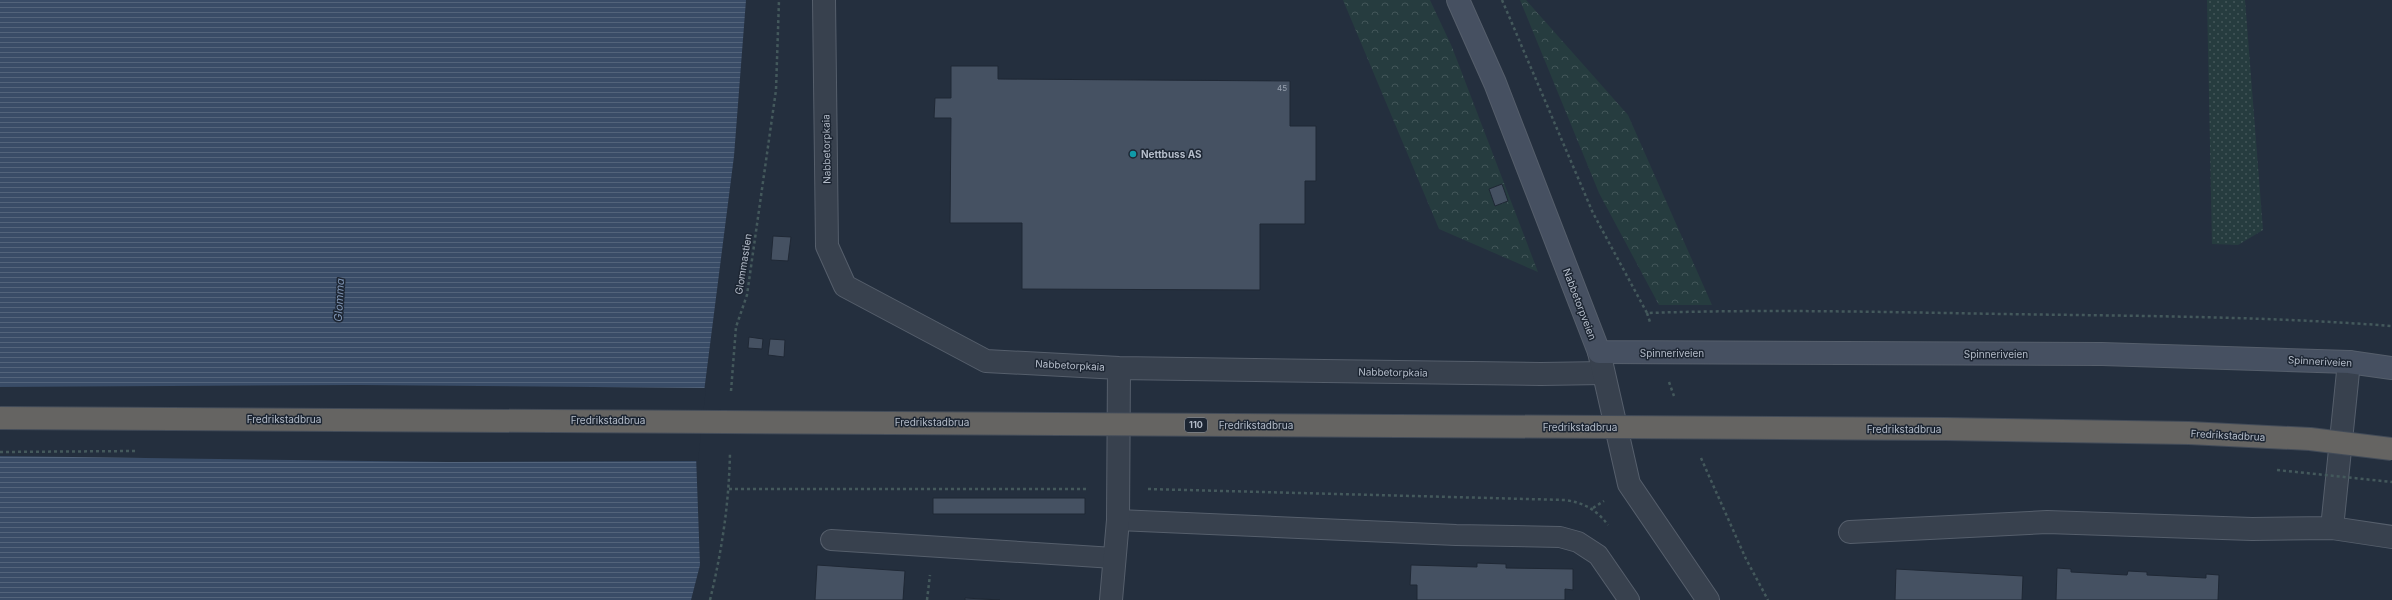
<svg xmlns="http://www.w3.org/2000/svg" width="2392" height="600" viewBox="0 0 2392 600" font-family="Inter,sans-serif">
	<style>
		.grass { fill: url(#grass-dots) }
		.forest { fill: url(#forest-crowns) }
		.water { fill: url(#water-rules) }
		.pier { fill: #242f3e }
		.building { fill: #455162; stroke: #1f2835 }
		.lines { fill: none; stroke-linecap: round; stroke-linejoin: round }
		.service-casing { stroke: #565f6c; stroke-width: 22 }
		.minor-casing { stroke: #565f6c; stroke-width: 24 }
		.tertiary-casing { stroke: #565f6c; stroke-width: 24 }
		.secondary-casing { stroke: #565f6c; stroke-width: 24 }
		.path { stroke: #44595c; stroke-width: 2.5; stroke-dasharray: 3 3; stroke-linecap: butt }
		.service { stroke: #38414e; stroke-width: 20 }
		.minor { stroke: #38414e; stroke-width: 22 }
		.tertiary { stroke: #38414e; stroke-width: 22 }
		.secondary { stroke: #465061; stroke-width: 22 }
		.trunk-bridge-casing { stroke: #434c59; stroke-width: 24; stroke-linecap: butt }
		.path-bridge { stroke: #44595c; stroke-width: 2.5; stroke-dasharray: 3 3; stroke-linecap: butt }
		.trunk-bridge { stroke: #656462; stroke-width: 22 }
		.culture-dot { fill: #0f9aa8; stroke: #1d2633; stroke-width: 1.5 }
		.labels { text-anchor: middle; stroke-width: 3; stroke-linejoin: round; paint-order: stroke }
		.number-label { font-size: 8px; fill: #98a1af }
		.shield { fill: #1d2633; stroke: #878f9c; stroke-width: 1 }
		.shield-label { font-size: 9px; font-weight: bold; fill: #b4bcc9 }
		.street-label { font-size: 10px; fill: #b4bcc9; stroke: #1d2633 }
		.poi-label { font-size: 10px; font-weight: bold; fill: #b4bcc9; stroke: #1d2633; text-anchor: start }
		.water-label { font-size: 11px; font-style: italic; fill: #7c92b1; stroke: #1d2633 }
	</style>
	<defs>
		<pattern id="grass-dots" width="8" height="8" patternUnits="userSpaceOnUse"><rect width="8" height="8" fill="#263c3f"/><path d="M2 2h.1M6 6h.1" fill="none" stroke="#435659" stroke-width="1.8" stroke-linecap="round"/></pattern>
		<pattern id="forest-crowns" width="20" height="18" patternUnits="userSpaceOnUse"><rect width="20" height="18" fill="#263c3f"/><path d="M2 6a3 3 0 1 1 6 0M12 15a3 3 0 1 1 6 0" fill="none" stroke="#435659"/></pattern>
		<pattern id="water-rules" width="6" height="5" patternUnits="userSpaceOnUse"><rect width="6" height="5" fill="#394c67"/><path d="M0 2.5h6" fill="none" stroke="#53647b"/></pattern>
	</defs>
	<rect width="100%" height="100%" fill="#242f3e"/>
	<path class="grass" d="M2207,0H2245L2263,230L2238,245L2212,244Z"/>
	<path class="forest" d="M1343,0H1430L1452,47L1538,272L1439,229Z
		M1520,0H1526L1628,115L1712,305H1659L1599,193Z"/>
	<path class="water" d="M0,0H746L734,156L696,455L700,565L691,600H0Z"/>
	<path class="pier" d="M358,385L706,388L698,461L449,462L0,456V387Z"/>
	<path class="building" d="M951,66H998V79L1290,81V126H1316V181H1305V224H1260V290L1022,289V223H950L951,118H934L935,98H951Z
		M1502,184L1508,201L1495,206L1489,189Z
		M773,236L791,237L788,261L771,260Z
		M749,337L763,339L762,349L748,348Z
		M770,339L785,340L784,357L768,355Z
		M933,498H1085V514H933Z
		M1477,563L1506,564V568L1573,569V590L1565,589V600H1417V585H1410L1411,565L1477,567Z
		M817,565L905,571L903,600H815Z
		M2057,568L2071,569V572L2127,575L2128,571L2147,572V575L2206,578V574L2219,575L2218,600H2056Z
		M1896,569L2023,576L2022,600H1895Z
		M965,598L1000,600H965Z"/>
	<g class="lines">
		<g class="service-casing">
			<path id="service" d="M1118,520L1456,535L1560,537L1578,542L1598,555L1629,600
				M831,540L1114,558"/>
		</g>
		<g class="minor-casing">
			<path id="minor" d="M824,0L827,246L845,286L986,361L1119,368L1541,374L1603,373
				M2332,528L2349,362
				M1850,532L2047,522L2252,529L2332,528L2392,537
				M1111,600L1118,520L1119,368"/>
		</g>
		<g class="tertiary-casing">
			<path id="tertiary" d="M1599,352L1629,484L1708,600"/>
		</g>
		<g class="secondary-casing">
			<path id="secondary" d="M1458,0L1495,83L1599,352L2102,354L2349,362L2392,368"/>
		</g>
		<path class="path" d="M1502,0L1593,213L1647,313C1765,309 1884,312 2003,314C2133,316 2262,316 2392,326
			M1647,313L1650,322
			M1669,382L1674,396
			M731,391L736,327L747,295L776,90L779,0
			M1701,458L1746,559L1768,600
			M729,489H1089
			M1148,489L1565,500C1584,503 1596,509 1608,525
			M1593,508L1604,501
			M710,600C722,550 729,504 730,452
			M927,600L930,575"/>
		<use href="#service" class="service"/>
		<use href="#minor" class="minor"/>
		<use href="#tertiary" class="tertiary"/>
		<use href="#secondary" class="secondary"/>
		<g class="trunk-bridge-casing">
			<path id="trunk-bridge" d="M0,418L1945,429L2189,433L2310,439L2392,449"/>
		</g>
		<path class="path-bridge" d="M0,452L135,451
			M2277,470L2392,482"/>
		<use href="#trunk-bridge" class="trunk-bridge"/>
	</g>
	<circle class="culture-dot" cx="1133" cy="154" r="4"/>
	<g class="labels">
		<g class="number-label">
			<text x="1282" y="91">45</text>
		</g>
		<rect class="shield" x="1185" y="418" width="22" height="14" rx="3"/>
		<g class="shield-label">
			<text x="1196" y="428">110</text>
		</g>
		<g class="street-label">
			<text transform="translate(826 149) rotate(-91)" y="4">Nabbetorpkaia</text>
			<text transform="translate(743 264) rotate(-81)" y="4">Glommastien</text>
			<text transform="translate(1580 304) rotate(69)" y="4">Nabbetorpveien</text>
			<text x="1672" y="357">Spinneriveien</text>
			<text x="1996" y="358">Spinneriveien</text>
			<text transform="translate(2320 361) rotate(3)" y="4">Spinneriveien</text>
			<text transform="translate(1070 365) rotate(3)" y="4">Nabbetorpkaia</text>
			<text transform="translate(1393 372) rotate(1)" y="4">Nabbetorpkaia</text>
			<text x="284" y="423">Fredrikstadbrua</text>
			<text x="608" y="424">Fredrikstadbrua</text>
			<text x="932" y="426">Fredrikstadbrua</text>
			<text x="1256" y="429">Fredrikstadbrua</text>
			<text x="1580" y="431">Fredrikstadbrua</text>
			<text x="1904" y="433">Fredrikstadbrua</text>
			<text transform="translate(2228 435) rotate(3)" y="4">Fredrikstadbrua</text>
		</g>
		<g class="poi-label">
			<text x="1141" y="158">Nettbuss AS</text>
		</g>
		<g class="water-label">
			<text transform="translate(339 300) rotate(-87)" y="4">Glomma</text>
		</g>
	</g>
</svg>
